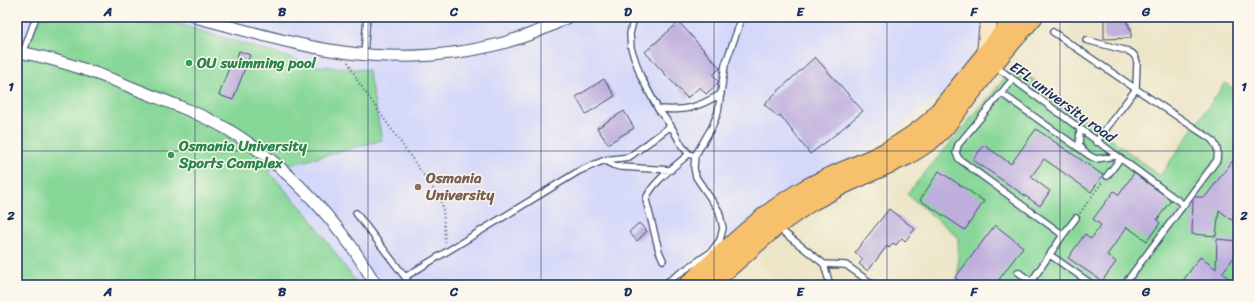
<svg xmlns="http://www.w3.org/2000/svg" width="1255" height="302" viewBox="0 0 1255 302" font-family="Sriracha,sans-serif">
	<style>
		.built { fill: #d5d8f9 }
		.green { fill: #87d798; stroke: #51837b }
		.building { fill: #bdaedd }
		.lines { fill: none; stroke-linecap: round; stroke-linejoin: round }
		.lane-casing { stroke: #3a4a6e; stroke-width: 8 }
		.street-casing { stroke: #3a4a6e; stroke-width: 13 }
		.secondary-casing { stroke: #3a4a6e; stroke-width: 18 }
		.primary-casing { stroke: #3a4a6e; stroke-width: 19 }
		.path { stroke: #3a4a6e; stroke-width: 2; stroke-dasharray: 1 3; stroke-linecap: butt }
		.lane { stroke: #fff; stroke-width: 5.5 }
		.street { stroke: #fff; stroke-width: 11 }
		.secondary { stroke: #fce6c4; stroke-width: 16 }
		.primary { stroke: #f7c06c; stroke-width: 17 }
		.grid { fill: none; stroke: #1b2f5e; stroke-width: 1; stroke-opacity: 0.55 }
		.leisure-dot { fill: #2e9e5b; stroke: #fbf7ec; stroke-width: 1.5 }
		.education-dot { fill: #8d6e63; stroke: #fbf7ec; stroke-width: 1.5 }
		.labels { text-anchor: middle; stroke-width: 3; stroke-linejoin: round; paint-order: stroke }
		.leisure-label { font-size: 15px; font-weight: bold; fill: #27864d; stroke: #fbf7ec; text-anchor: start }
		.street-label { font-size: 15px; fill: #1b2f5e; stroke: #fbf7ec }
		.education-label { font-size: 15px; font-weight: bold; fill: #785e54; stroke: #fbf7ec; text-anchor: start }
		.neatline { fill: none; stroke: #1b2f5e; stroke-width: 1.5 }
		.grid-label { font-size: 13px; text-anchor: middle; font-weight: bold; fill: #1b2f5e }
	</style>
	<rect width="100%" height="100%" fill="#fbf7ec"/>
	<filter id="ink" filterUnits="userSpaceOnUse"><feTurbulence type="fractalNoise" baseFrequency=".025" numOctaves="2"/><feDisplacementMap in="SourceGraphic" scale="8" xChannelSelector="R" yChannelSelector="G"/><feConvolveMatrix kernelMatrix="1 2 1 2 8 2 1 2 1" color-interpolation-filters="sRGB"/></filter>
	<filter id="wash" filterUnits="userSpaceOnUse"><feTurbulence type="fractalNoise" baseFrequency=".012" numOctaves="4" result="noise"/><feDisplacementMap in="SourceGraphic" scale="16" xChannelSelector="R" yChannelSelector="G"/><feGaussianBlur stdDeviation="0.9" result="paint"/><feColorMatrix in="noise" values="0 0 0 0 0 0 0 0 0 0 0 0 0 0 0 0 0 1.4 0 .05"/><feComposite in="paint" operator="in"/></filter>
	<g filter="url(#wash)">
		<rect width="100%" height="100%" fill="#ece5c7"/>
		<path class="built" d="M17,17H998L947,90L690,285H17Z"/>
		<path class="green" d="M39,17H155L316,66L368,70L382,140L268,171L308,215L358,285H17V68H20Z
			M1015,66L1160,176L1225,83L1238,92V285H958V237L907,194Z"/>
		<g id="blocks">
			<path class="building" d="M1104,17H1127V24H1129V28H1131V38L1104,39Z
				M679,22L720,68L713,75L718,81V83L706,94L700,87L687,98L645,52Z
				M239,51L250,55L233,100L219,95L231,62L235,63Z
				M815,57L863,111L830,139L810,154L780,115L778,117L764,104Z
				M604,79L615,96L586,114L576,97Z
				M624,111L634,128L608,144L597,128Z
				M1036,129L1103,175L1091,192L1044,159L1031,177L1050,191L1040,206L973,160L984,145L1011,164Z
				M1238,154V225L1219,210L1216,236L1192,234L1193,199L1195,197H1205Z
				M939,171L984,201L965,230L920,200Z
				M1134,173L1171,200L1157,220L1160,223L1147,241L1127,227L1107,255L1116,262L1102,281L1068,258L1085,234L1091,239L1101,225L1093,219L1114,191L1119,195Z
				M889,209L915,229L905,241L902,238L896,245L893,243L889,248L887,246L868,271L859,264L863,259L855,252Z
				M639,223L647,231L637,241L629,232Z
				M995,225L1023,247L995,285H964L955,278Z
				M1217,239L1238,241V259L1235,256L1222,273L1238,285H1180L1200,257L1216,269Z"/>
		</g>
	</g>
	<g filter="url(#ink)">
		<use href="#blocks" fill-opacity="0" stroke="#3a4a6e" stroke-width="1"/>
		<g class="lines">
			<g class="lane-casing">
				<path id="lane" d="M634,17L630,34L631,48L641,77L658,109L671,126L682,146L689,154L695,156
					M1053,32L1136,89L1211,139C1218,146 1218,151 1217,160L1124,285
					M1086,40L1128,51C1133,53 1136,56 1137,62L1136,89L1096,142
					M23,53L36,17
					M364,54L367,17
					M995,66L1184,205
					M1012,80L958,145L956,153L959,159L1063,235L1029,285
					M1001,93L1090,156L1096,159L1116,156
					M658,109C687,111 696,108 721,94
					M1080,130L1079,145L1082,149
					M605,160L613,165L620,167L671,170
					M1107,176L1120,159
					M356,213L405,277
					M778,228L824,264L830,285
					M1063,235L1076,218
					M1050,255L1093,285
					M663,260L659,251L646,200C649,185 676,165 689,154
					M824,264L846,265L874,285
					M1018,272L1036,285
					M667,282L711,252L720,240L723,228L719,211L696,177L694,168L695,156L712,127L718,112L725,65L740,23L741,17
					M410,285L405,277L579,171L605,160L629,157L671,126"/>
			</g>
			<g class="street-casing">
				<path id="street" d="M195,17C244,30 293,45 343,52C416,63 503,53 568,17
					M17,52C58,58 100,74 138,90C168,102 200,113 227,129C276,158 318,201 352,247C360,259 368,272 376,285"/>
			</g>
			<g class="secondary-casing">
				<path id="secondary" d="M988,58L985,54L987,31L990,17"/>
			</g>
			<g class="primary-casing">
				<path id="primary" d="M687,285C724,252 760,214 804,189C830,174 859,165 886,151C902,142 917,132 931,120L1015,17
					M710,285L776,227L810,203L844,185L908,156L930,142L944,129L993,65L1034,17"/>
			</g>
			<path class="path" d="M348,62L359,83L439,197L443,207L445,243
				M1080,213L1103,181"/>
			<use href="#lane" class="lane"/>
			<use href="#street" class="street"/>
			<use href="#secondary" class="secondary"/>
			<use href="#primary" class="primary"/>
		</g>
	</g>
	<path class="grid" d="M195,17V285M368,17V285M541,17V285M714,17V285M887,17V285M1060,17V285M17,151H1238"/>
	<g class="leisure-dot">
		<circle cx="189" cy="63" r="4"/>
		<circle cx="171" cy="155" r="4"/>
	</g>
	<circle class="education-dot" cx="418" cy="187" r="4"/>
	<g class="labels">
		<g class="leisure-label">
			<text x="197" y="68">OU swimming pool</text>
			<text x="179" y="151">Osmania University<tspan x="179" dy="17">Sports Complex</tspan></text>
		</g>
		<g class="street-label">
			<text transform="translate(1063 102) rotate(36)" y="5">EFL university road</text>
		</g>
		<g class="education-label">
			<text x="426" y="183">Osmania<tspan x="426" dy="17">University</tspan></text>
		</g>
	</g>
	<rect width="1255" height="302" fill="none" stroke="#fbf7ec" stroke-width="44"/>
	<rect x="22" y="22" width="1211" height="258" class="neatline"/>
	<g class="grid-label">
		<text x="108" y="16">A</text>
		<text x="282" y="16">B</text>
		<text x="454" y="16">C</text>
		<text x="628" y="16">D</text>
		<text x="800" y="16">E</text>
		<text x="974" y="16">F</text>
		<text x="1146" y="16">G</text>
		<text x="11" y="91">1</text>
		<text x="1244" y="91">1</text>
		<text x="11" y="220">2</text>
		<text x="1244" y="220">2</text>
		<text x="108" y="296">A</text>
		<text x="282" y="296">B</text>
		<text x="454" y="296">C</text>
		<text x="628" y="296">D</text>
		<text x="800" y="296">E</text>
		<text x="974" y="296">F</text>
		<text x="1146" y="296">G</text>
	</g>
</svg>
